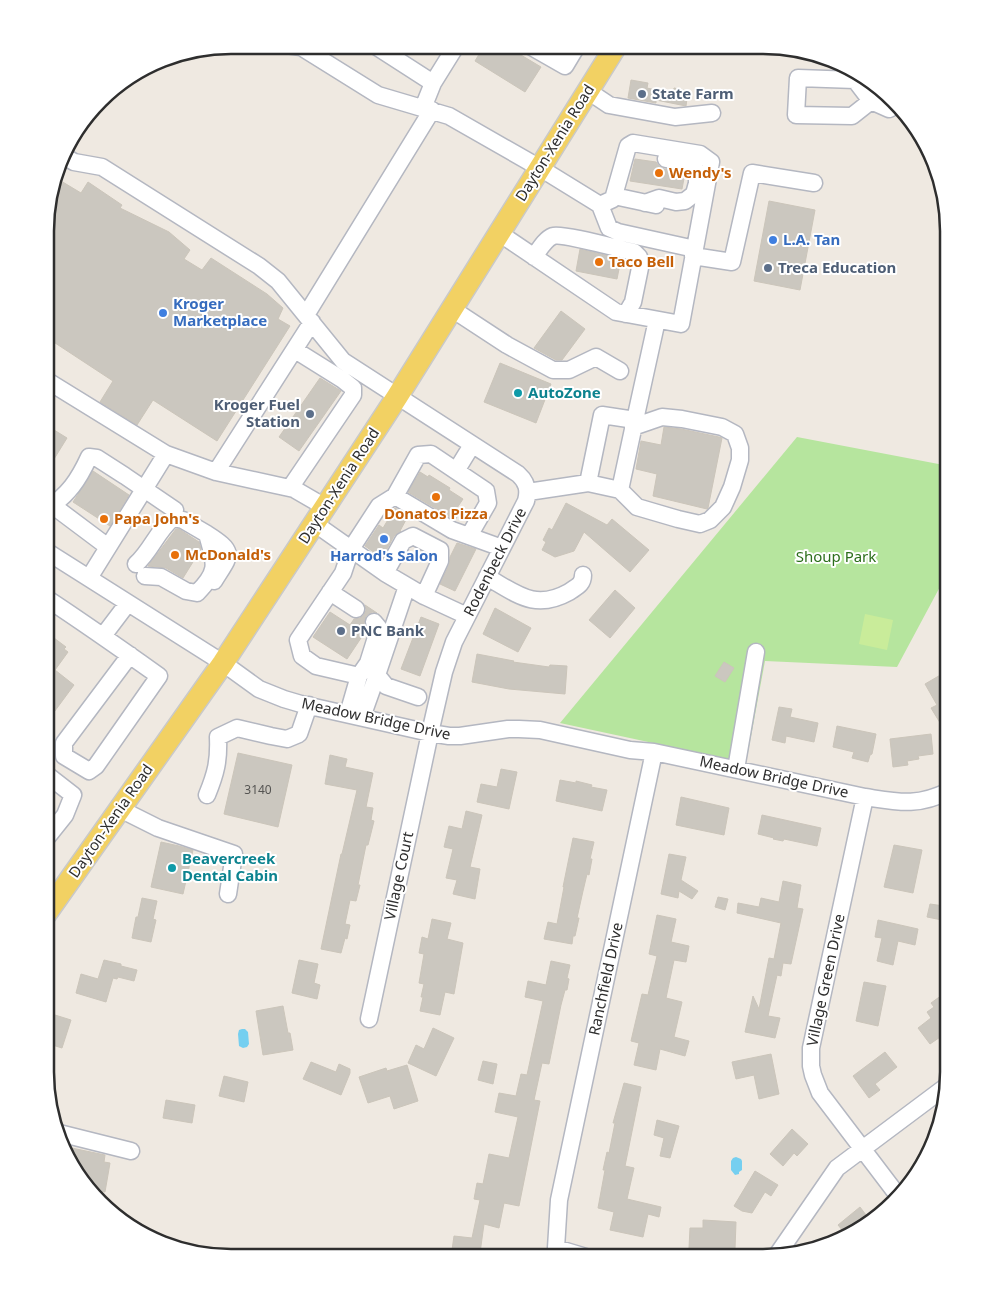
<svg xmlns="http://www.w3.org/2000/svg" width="994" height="1303" viewBox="0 0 994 1303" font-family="'Noto Sans',sans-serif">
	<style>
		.green { fill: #b6e59e }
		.pitch { fill: #c9ec9a }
		.water { fill: #75cff0 }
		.building { fill: #cbc7bf; stroke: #cbc5ba }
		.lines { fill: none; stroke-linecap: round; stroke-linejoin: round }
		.minor-casing { stroke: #b4b7c1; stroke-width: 19 }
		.major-casing { stroke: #c9c9c9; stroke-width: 24 }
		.minor { stroke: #fff; stroke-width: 16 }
		.major { stroke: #f2d163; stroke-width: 21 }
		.service-dot { fill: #5c6f8a; stroke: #fff; stroke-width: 2 }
		.food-dot { fill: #e8710a; stroke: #fff; stroke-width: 2 }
		.shop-dot { fill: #3f7fe0; stroke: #fff; stroke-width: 2 }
		.culture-dot { fill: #0f9aa8; stroke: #fff; stroke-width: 2 }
		.labels { text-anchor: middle; stroke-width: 4; stroke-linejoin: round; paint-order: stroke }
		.number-label { font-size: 12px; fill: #555452 }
		.service-label { font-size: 15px; font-weight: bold; fill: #4e5e75; stroke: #fff; text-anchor: start }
		.street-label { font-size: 15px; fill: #2e2e2e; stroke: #fff }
		.food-label { font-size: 15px; font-weight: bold; fill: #c56008; stroke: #fff; text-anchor: start }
		.shop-label { font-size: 15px; font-weight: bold; fill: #366cbe; stroke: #fff; text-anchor: start }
		.culture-label { font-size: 15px; font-weight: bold; fill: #0d838f; stroke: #fff; text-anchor: start }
		.park-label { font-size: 15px; fill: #2c6e1b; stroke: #fff }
		.rim { fill: none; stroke: #2e2e2e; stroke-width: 2.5 }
	</style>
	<rect width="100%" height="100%" fill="#efe9e1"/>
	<path class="green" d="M797,437L949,466V570L897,667L765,661L746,763L560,723Z"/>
	<path class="pitch" d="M865,614L893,620L887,650L859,644Z"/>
	<path class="water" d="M242,1029H245L248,1032L249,1044L247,1047L243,1048L239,1046L238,1034L239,1030Z
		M736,1157L741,1159L742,1161V1170L739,1172V1174L735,1175L731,1170V1161L733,1158Z"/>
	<path class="building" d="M484,46H506L541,67L525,92L475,61Z
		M631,80L648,83L647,88L673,94L674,88L688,91L686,106L656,100V103L628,98Z
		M635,159L656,162L659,166L664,169L685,173L682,189L630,181Z
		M56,178L81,193L88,182L122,205L120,208L169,232L190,250L184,259L202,270L211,258L267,294L283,308L278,319L290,326L217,441L153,400L137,425L100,402L113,381L46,337L47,206Z
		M769,201L815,210L800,290L754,281Z
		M580,249L621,259L617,279L576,271Z
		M561,311L585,329L562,360H556L534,348Z
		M500,363L551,384L536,423L484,402Z
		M320,378L341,391L299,451L279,437Z
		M46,425L67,438L46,472Z
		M664,427L681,429L719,437L722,438L708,508L707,509L653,496L657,474L636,469L641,441L661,445Z
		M93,471L129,495L110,526L73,502Z
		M420,472L428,477L429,475L450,488L449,490L463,499L455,511L459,514L455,520L408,492Z
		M566,503L607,525L612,519L649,550L630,572L584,532L574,551L555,557L542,550L546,542L543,540L549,528L552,530Z
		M395,508L408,516L400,531H401L394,536L382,558L365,546L379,525L383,528Z
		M176,529H179L199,542L201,549L183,578L166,568L148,566Z
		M457,543L476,549L455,591L440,584L449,565L450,557Z
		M615,590L635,608L610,638L589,620Z
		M365,605L377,613L372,612L367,615L365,618L364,624L367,629L347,659L313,637L330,612L350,625L354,619L360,618L364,615L366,610Z
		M495,608L531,628L518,652L483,634Z
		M421,617L439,624L420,676L401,669Z
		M50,635L66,647L64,649L68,652L55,670L74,685L46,723V641Z
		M477,654L514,661L513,662L549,667L550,665L567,666L565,694L509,689L472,682Z
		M724,662L734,668L725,682L715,676Z
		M949,670V722L942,726L931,708L937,705L925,684Z
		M779,707L792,709L790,717L818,723L814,742L786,736L785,743L772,740Z
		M837,726L876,734L872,754L870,755L868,762L852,758L854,752L833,747Z
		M931,734L933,754L918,756L919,759L907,761L908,765L893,767L890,739Z
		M238,753L292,765L278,827L224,814Z
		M330,755L347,759L345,767L373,773L366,807L373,808L371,820L374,821L368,845H366L358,885H360L356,901L350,900L345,924L350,925L347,939L345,938L341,953L321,949L341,854H342L357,790L325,784Z
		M501,769L517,772L509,809L477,802L481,784L497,787Z
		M560,780L576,783V781L592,785L591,787L607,790L602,811L556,801Z
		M681,797L729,808L724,835L676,825Z
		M466,811L482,815L470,867L480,869L475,899L453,894L457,880L446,878L453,849L444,847L449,826L462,829Z
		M762,815L821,828L817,846L784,839L783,841L773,839L774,838L758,834Z
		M573,838L594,842L590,859H592L589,875L587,874L583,891L577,918H579L575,936H573L572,944L544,939L548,922L557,924L564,887H563Z
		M161,842L179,846L193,850L183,894L151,887Z
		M894,845L922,850L913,893L884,887Z
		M669,854L686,857L681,880L698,891L692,899L679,891L678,898L661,894Z
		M783,881L801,885L797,908L803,909L791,964L783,963L781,976L777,975L768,1016L780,1018L775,1038L745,1032L753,996L759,1009L769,958L774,959L781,923L737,913L738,903L759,907L761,898L779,902Z
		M718,897L728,899L725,910L715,907Z
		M142,898L157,901L153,919L156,920L151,942L132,938L136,917H138Z
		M930,904L944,906L942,920L927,917Z
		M657,915L676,919L671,942L689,946L686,962L674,960L666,998L682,1002L674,1037L689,1041L685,1056L660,1049L656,1070L634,1065L639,1043L631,1041L642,994L648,995L657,956L649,954Z
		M432,919L451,923L447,939L463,943L454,994L445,992L440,1015L420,1011L423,997H421L424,984L419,983L424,954L419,953L422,937L428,939Z
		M878,920L918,929L915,945L898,941L893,965L877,961L882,938L875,937Z
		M104,960L121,964V966L137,970L134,981L118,977L117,979L113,978L106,1002L76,993L81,974L98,979Z
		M299,960L318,964L314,983L320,985L317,999L292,993Z
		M551,961L570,965L567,978L569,979L567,990H565L561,1005L549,1064L542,1063L534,1100L540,1101L519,1206L504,1203L499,1228L484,1224L480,1253L472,1251L471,1257H451L454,1236L472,1238L480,1200L474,1199L477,1183L483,1184L489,1154L509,1158L518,1117L495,1112L499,1093L516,1096L521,1074L527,1075L543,1001L525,997L528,981L546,985Z
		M864,982L886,986L878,1026L856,1021Z
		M949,990V1031L930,1044L918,1028L931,1018L927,1012L934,1007L931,1003Z
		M283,1006L288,1033H290L293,1050L263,1055L256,1011Z
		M55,1015L71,1020L62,1048L46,1043Z
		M433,1028L454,1038L436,1076L408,1063L416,1045L424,1049Z
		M885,1052L897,1067L875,1084L880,1090L869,1098L853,1076Z
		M771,1054L779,1094L759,1099L754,1075L736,1079L732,1062Z
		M483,1061L497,1064L493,1084L478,1080Z
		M311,1062L336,1072L339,1064L350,1069V1073L341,1095L303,1079Z
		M407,1065L418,1101L394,1109L390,1096L368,1103L359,1077L386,1068L387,1071Z
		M224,1076L248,1082L244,1102L219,1096Z
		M624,1083L641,1087L625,1166L634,1168L627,1199L661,1207L659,1217L648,1214L643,1237L610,1230L614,1212L598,1208L605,1170H603L607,1152L609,1153L615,1123H613Z
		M166,1100L195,1105L192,1123L163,1118Z
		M657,1120L679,1126L670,1158L660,1156L664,1138L654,1135Z
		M792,1129L808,1144L797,1156L794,1153L783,1166L770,1154Z
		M62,1146L105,1155L104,1162L110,1163L105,1192L87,1189L64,1154Z
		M755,1171L778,1185L771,1196L765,1192L752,1213L742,1211L734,1206Z
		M860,1207L869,1219L866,1221L868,1223L848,1237L838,1225Z
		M703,1220L736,1222L735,1249H722V1254L707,1253V1249L689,1248L690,1228H703Z"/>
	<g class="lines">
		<g class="minor-casing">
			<path id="minor" d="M286,45L301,47L378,95L449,116L540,168L600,205L613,199L628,146L633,143L700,154L711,162L681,324L616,312L499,233
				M374,45L433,83
				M530,46L565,66L577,46
				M588,91L609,105L675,117L712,113
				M871,101L852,116L796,115L798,78L855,80L871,101L889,109L895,106
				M423,108L433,83L456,46
				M64,156L74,162L102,167L259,266L278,281L343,361L518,474C527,482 529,490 526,501L454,642L444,672L430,733L369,1019
				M614,196L656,205
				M645,203L659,198L676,202L685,201L694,194L697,183V173L692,164L666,159
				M600,205L609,228L618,232L695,249
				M693,256L732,262L752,173L814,183
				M534,257C539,250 545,239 553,236C562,233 620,249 634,252L639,257L641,263L633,302L626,314
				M452,309L507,345L553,370H569L596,357L620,371
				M306,315L432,110
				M46,380L166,454L216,472L294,489L325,507
				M456,471L472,445
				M216,472L312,322
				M588,483L620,490L635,420
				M290,488L353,395V388L343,380L295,350
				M620,490L637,507L678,519L700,524L710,520L723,507L732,487L740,460V448L735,434L722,427L682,419L662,417L633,427
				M528,492L588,483L602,415L635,420L657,320
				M395,496L452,530L502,548
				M52,505L108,547
				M46,509C68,496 79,479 89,457L97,458L125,476L175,510
				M314,523L385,573L424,596L467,616
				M207,534C237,553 230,555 214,581
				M46,551L223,663L259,689L284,699L301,704L430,733L449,736H460L508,729H519L540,730L630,750L654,752L865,797C898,802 917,807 949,791
				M136,564C151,551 157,531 173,518L183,520L207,534C215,563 220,570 197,593L186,591L161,577L145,576
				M385,573L403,541L413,536L440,550V561L424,596
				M487,577C517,594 535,611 569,592C576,587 583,585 583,575
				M89,578L166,454
				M407,586L377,675L386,686L418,697
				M330,592L356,609
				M46,598C84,623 121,649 159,676L96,766L89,771L64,756V743L130,655
				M103,636L128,603
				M359,676L368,663L379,628L374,622
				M348,714L359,676L316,666L302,656L298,640L343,573L351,549L379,506L395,496L418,455L431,454L486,491L488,503L469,536
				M362,717L377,675
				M736,769L756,652
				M207,795C216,773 219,761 218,737L237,728L271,736L287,739L299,734L309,705
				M865,797L811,1048V1066L813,1075L820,1093L899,1197
				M120,809L158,828L234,854L228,894
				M45,840L65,815L73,795L46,774
				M59,1133L131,1151
				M777,1255L837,1168L948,1085
				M586,1257L556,1248L559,1200L654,752"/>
		</g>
		<g class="major-casing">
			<path id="major" d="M45,915L223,663L397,397L616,46"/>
		</g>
		<use href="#minor" class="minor"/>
		<use href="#major" class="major"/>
	</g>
	<g class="service-dot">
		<circle cx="642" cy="94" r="5"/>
		<circle cx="768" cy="268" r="5"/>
		<circle cx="310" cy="414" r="5"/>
		<circle cx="341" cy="631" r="5"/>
	</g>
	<g class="food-dot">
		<circle cx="659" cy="173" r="5"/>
		<circle cx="599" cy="262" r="5"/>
		<circle cx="436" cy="497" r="5"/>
		<circle cx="104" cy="519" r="5"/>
		<circle cx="175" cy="555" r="5"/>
	</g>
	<g class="shop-dot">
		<circle cx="773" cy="240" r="5"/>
		<circle cx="163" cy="313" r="5"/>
		<circle cx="384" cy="539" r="5"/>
	</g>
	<g class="culture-dot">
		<circle cx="518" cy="393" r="5"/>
		<circle cx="172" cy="868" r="5"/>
	</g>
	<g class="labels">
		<g class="number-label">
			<text x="258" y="794">3140</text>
		</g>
		<g class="service-label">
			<text x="652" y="99">State Farm</text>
			<text x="778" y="273">Treca Education</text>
			<text x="300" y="410" text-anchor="end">Kroger Fuel<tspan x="300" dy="17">Station</tspan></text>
			<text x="351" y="636">PNC Bank</text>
		</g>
		<g class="street-label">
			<text transform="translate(555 143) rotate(-58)" y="5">Dayton-Xenia Road</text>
			<text transform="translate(339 486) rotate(-57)" y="5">Dayton-Xenia Road</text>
			<text transform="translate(495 562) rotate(-63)" y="5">Rodenbeck Drive</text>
			<text transform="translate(376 719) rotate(12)" y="5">Meadow Bridge Drive</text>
			<text transform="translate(774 777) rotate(12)" y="5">Meadow Bridge Drive</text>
			<text transform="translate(111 821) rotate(-55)" y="5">Dayton-Xenia Road</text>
			<text transform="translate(399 876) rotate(-78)" y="5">Village Court</text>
			<text transform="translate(606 979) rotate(-78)" y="5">Ranchfield Drive</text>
			<text transform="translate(826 980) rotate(-78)" y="5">Village Green Drive</text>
		</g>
		<g class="food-label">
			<text x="669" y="178">Wendy's</text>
			<text x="609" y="267">Taco Bell</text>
			<text x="436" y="519" text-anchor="middle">Donatos Pizza</text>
			<text x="114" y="524">Papa John's</text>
			<text x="185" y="560">McDonald's</text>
		</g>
		<g class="shop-label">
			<text x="783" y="245">L.A. Tan</text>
			<text x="173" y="309">Kroger<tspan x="173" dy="17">Marketplace</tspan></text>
			<text x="384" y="561" text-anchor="middle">Harrod's Salon</text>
		</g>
		<g class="culture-label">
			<text x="528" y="398">AutoZone</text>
			<text x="182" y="864">Beavercreek<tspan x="182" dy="17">Dental Cabin</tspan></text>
		</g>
		<g class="park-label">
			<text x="836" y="562">Shoup Park</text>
		</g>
	</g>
	<path d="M0 0H994V1303H0ZM231 54H763A177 177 0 0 1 940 231V1072A177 177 0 0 1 763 1249H231A177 177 0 0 1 54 1072V231A177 177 0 0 1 231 54Z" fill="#fff" fill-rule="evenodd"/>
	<path class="rim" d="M231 54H763A177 177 0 0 1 940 231V1072A177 177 0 0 1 763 1249H231A177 177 0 0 1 54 1072V231A177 177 0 0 1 231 54Z"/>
</svg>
